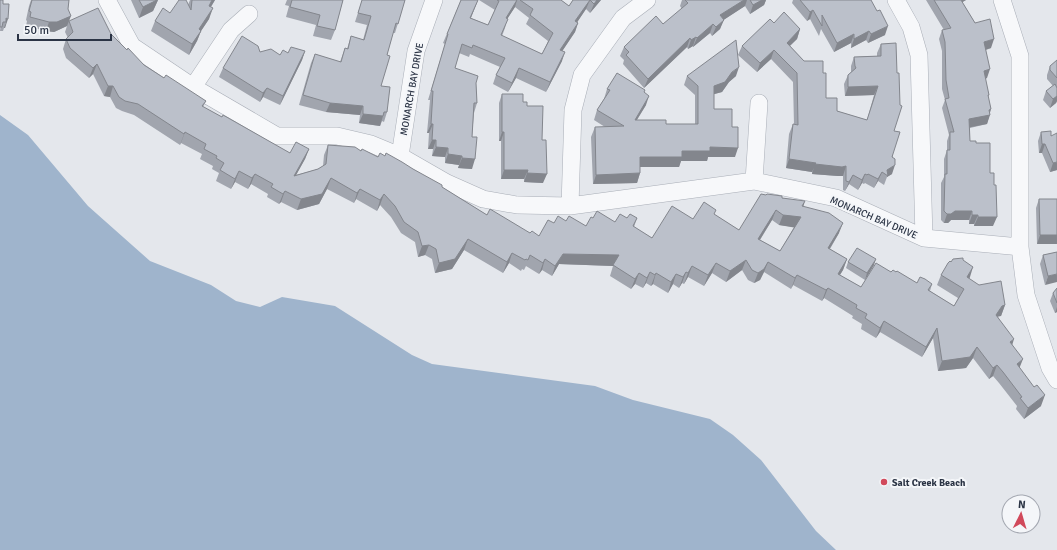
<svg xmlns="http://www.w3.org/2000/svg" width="1057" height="550" viewBox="0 0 1057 550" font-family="Signika,sans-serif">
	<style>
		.water { fill: #9fb4cc }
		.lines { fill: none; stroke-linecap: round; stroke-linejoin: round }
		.minor-casing { stroke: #a9aeb7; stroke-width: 18 }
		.minor { stroke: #f7f8fa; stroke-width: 17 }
		.wall { fill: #a1a5ae; fill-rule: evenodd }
		.shaded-wall { fill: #83868d }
		.building { fill: #bbc0ca; stroke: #83868d; fill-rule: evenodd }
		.poi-dot { fill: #d1495b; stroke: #f4f6f9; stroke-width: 1.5 }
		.labels { text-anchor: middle; stroke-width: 4; stroke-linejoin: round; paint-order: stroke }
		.street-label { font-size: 10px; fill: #2b3445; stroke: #f4f6f9 }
		.poi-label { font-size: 10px; font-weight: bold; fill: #2b3445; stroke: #f4f6f9; text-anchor: start }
	</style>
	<rect width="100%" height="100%" fill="#e4e7ec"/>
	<path class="water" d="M0,115L28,135L88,206L150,261L211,285L236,301L260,307L282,297L335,306L412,355L432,364L595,386L633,400L710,419L733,435L761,460L816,531L836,550H0Z"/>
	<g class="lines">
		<g class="minor-casing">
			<path id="minor" d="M107,0L132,46L193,87L277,136H337L371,144L400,156L447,183L483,199L517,205L570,206L754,181L836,198L924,238L1020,247L1026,295L1050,368L1057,380
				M896,0L911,27L919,55L924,238
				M1002,0L1020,56V247
				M193,87L231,30L249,14
				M400,156L416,51L434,0
				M754,181L759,103
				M570,206L573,110L582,75L623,18L647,0"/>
		</g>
		<use href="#minor" class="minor"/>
	</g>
	<path class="wall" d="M31,0H69L68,9L69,21L111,34L127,50L144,65L164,78L206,101L203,107L222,117L290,153L309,149L305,159L296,175L318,169L323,166L324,155L328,145L361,151L378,157L413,169L487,215L530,233L539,236L554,223L566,221L586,226L593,218L615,222L627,218H637L634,227L652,238L693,219L715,215L739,230L782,198L803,207L839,233L830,249L847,259L843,270L840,275L861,287L891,272L917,283L932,284L930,291L954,306L958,298L937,285L941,275L951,262L963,260L970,277L969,279L1005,305L1001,316L998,317L1012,345L1020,368L1041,406L1024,419L1016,409L1017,406L999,383L993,376L989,379L973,358L966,368L938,371L933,338L922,357L880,332L876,338L861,329L862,324L852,318L853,316L824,298L822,301L793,285L791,289L764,272L760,280L754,283L748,280L742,270L726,282L712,273L704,286L688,277L684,284L682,283L679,288L673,284L668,293L653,284L651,286L646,283L643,288L635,284L631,289L610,276L613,266L559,264L552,276L542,270L539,274L526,266L524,270L522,269L521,271L509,263L503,273L464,250L452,269L435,273L432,259L425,255L418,257L415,242L401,233L391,217L380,205L377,211L356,199L354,203L327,189L319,204L297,210L281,202L279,204L267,197L268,194L251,184L248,189L235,182L231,189L216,181L219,173L212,169L213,166L200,159L202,154L181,143L180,145L134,115L122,111L116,108L110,97L104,96L93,74L89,78L66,58L63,49L66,39L68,38L65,32L67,26L54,32L46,31L26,26L27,21L26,20L29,6ZM772,220L779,225L794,227L780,251L760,240Z
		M131,0H158L153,11L139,18Z
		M190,0H215L211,7L209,19L201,31L197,41L189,55L151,31L155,21L188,5Z
		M287,0H343L335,30L331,40L313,36L316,25L286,17L289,6L285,5Z
		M362,0H405L395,33H393L387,55L381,86L387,112L384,122L382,121L380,126L359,123L360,115L326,112L299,105L311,63L315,54L340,62L345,48L347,49L351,36L363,40L367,25L355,22Z
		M461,0H478L471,18L488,25L495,10L479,0H561L569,6L573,0H601L590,13L586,9L577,22L578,23L575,32L562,51V61L546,92L516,78L508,92L493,84L496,75L500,67L470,54L469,57L459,53L455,68L476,83L477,103L474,113V112L472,137V169L458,168L459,165L445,163V157L432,156L433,149H428L429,133H427L430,100H428L445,44L443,43ZM515,7L529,18L526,24L548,41L542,54L502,36L505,28L507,19Z
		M682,0H766L764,5L750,14L745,6L723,20L720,29L712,36L710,33L693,47V46L688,49L687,47L644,88L623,64L624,60L620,56L624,47L663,24L682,9L680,6Z
		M793,0H871L885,35L868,43L866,40L851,48V43L834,52L821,29L819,36L810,19L807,21L792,3Z
		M926,0H966L962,2L991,48L986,50L987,78L985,79L989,95L988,97L991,109L987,124L970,128V141L976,143L990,173L993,226H974V224H969V220H951L948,223H944L941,220V183L944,177V159L947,150V141L949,135L942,108L945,100L942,89V51L939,39L942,30H944Z
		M3,4H9L5,28H4L3,31H0Z
		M774,23L800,29L797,39L790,46L804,61L823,73L826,98L837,111L867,120L874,95L845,96L844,84L848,75L851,72V66L854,57L877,56V53L881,44L894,131L892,174L887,177L884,185L878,181L874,188L865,183L864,184L862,183L858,190L849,184L845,191L843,190V176H838L812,174V172L786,168L789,134L793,124L794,125L793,82L771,59L757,72L738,55L742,46Z
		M305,51L302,60L280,105L263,97L260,102L219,77L223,68L260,52L280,55L288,53Z
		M1057,60V101L1056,103L1050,108L1043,100L1046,91L1053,86L1047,79V75L1050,66Z
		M687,76H736L729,82L722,92L714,94V109L732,127L735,157H708L707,161H681L679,167H640V173L637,183L593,184L591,137L595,127H605L594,120L597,110L604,99L607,89L645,90L644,92L646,105L637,120L666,124H695V95L684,85Z
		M502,94L523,102L527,106L542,140L543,183L524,182V179H501V141H499V103Z
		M1041,132L1057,170L1050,172L1042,153H1039L1038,141Z
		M1039,199H1057V244H1037L1036,208Z
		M1057,252L1045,285L1040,264L1043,255Z
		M848,262L874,265L865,280L846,268Z
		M1057,288V313V312L1055,313L1050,301L1053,293Z"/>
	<path class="shaded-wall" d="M151,0H158L153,11L139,18L143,7Z
		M212,0H215L205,16L209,6Z
		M478,0L467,27L470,18Z
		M517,0L515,7L502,27L506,18Z
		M590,0L586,9L572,30L575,21Z
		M597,0H601L590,13L594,4Z
		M744,0H747L745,6L716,25L720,15Z
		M762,0H766L764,5L750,14L753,5Z
		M958,0H966L956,6Z
		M213,8L209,19L201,31L197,41L189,55L192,44L199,29Z
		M813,10L810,19L807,21L810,12Z
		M71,16L67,26L54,32L46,31L49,22Z
		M6,18L8,19L5,28H4L6,22Z
		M724,20L720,29L712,36L716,27Z
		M578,23L575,32L557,59L560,50Z
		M713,24L710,33L693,47L697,38Z
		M888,26L885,35L868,43L871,34Z
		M800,29L797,39L783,52L787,43Z
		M869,31L866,40L851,48L854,39Z
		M854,34L851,43L834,52L837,43Z
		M696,37L693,46L688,49L691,40Z
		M690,38L687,47L644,88L648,79Z
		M994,39L991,48L981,51L984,42Z
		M774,50L771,59L757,72L760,63Z
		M305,51L302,60L280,105L283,96Z
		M565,52L562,61L546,92L550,82Z
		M97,64L93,74L89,78L93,68Z
		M739,67L736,76L729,82L722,92L711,95L714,86Z
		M519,68L516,78L508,92L512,83Z
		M990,69L987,78L980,80L984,71Z
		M108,86H113L110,97L104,96Z
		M878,86L874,95L845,96L848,87Z
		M267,88L263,97L260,102L263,93Z
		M649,96L646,105L631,129L635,120Z
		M1057,96V101L1056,103L1050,108L1053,99Z
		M330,103L363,106L360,115L326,112Z
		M991,109L989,115H990L987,124L966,128L969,119Z
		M363,114L383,116L380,126L359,123Z
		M431,124H433L429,133H427Z
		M185,132L181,143L180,145L184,134Z
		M502,132H504L501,141H499Z
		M432,140H436L433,149H428Z
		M1042,144H1045L1042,153H1039Z
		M436,147L448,148L445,157L432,156Z
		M710,147L738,148L735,157H708L707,161H681L679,167H637L640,157Z
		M309,149L305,159L290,186L294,176Z
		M448,154L462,156L459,165L445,163Z
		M462,158L475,159L472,169L458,168Z
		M789,159L816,163L812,172L786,168Z
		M1057,162V170L1050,172L1053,163Z
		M815,164L846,166L843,176H838L812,174Z
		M895,165L892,174L887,177V170Z
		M504,170H528L524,179H501Z
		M239,171L235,182L231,189L235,179Z
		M882,172L878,181L874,188L878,179Z
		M527,173L547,174L543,183L524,182Z
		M640,173L637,183L593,184L596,175Z
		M255,174L251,184L248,189L252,178Z
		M865,174L862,183L858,190L862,180Z
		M853,175L849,184L845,191L849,182Z
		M331,178L327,189L319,204L297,210L301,199Z
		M360,189L356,199L354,203L357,193Z
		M285,191L281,202L279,204L283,194Z
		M384,194L380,205L377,211L380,200Z
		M805,201L797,228L779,225L783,215L802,206Z
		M776,210L772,220L754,249L758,239Z
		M955,211H972L969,220H951L948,223H944L947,214Z
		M972,215H978L974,224H969Z
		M978,217H997L993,226H974Z
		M843,223L839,233L824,258L828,248Z
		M1040,235H1057V244H1037Z
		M468,239L464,250L452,269L435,273L439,263Z
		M429,245L425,255L418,257L422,246Z
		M512,253L509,263L503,273L507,262Z
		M563,254L619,255L613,266L559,264L552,276L555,266Z
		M545,259L542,270L539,274L543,263Z
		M847,259L843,270L834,284L838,274Z
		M876,259L874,265L865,280L867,273Z
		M746,260L742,270L726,282L730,271Z
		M768,262L764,272L760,280L754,283L758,273Z
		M716,263L712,273L704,286L708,275Z
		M692,266L688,277L684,284L688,273Z
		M973,267L970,277L963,288L967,277Z
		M650,272L646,283L643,288L647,278Z
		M686,272L682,283L679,288L683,277Z
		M639,273L635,284L631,289L635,279Z
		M656,273L653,284L651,286L655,275Z
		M676,274L673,284L668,293L671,282Z
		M1057,274V282L1045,285L1048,276Z
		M797,275L793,285L791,289L795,278Z
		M828,288L824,298L822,301L826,290Z
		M1005,305L1001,316H998L992,326L996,315L1002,306Z
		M1057,307V312L1055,313Z
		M884,321L880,332L876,338L880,328Z
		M937,328L933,338L922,357L926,347Z
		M1014,339L1011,349L1010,342Z
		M977,347L973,358L966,368L938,371L942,361Z
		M1023,359L1019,369L1017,364Z
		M997,365L993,376L989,379L993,368Z
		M1045,395L1041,406L1024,419L1028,408Z"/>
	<path class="building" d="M0,0H3V4H9L8,19L6,18V22H3L2,27H0Z
		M32,0H69L68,9L71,16L57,22H49L30,17L31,12L29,11Z
		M139,0H157L143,7Z
		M179,0H186L191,10L192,0H212L209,6L213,8L199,29L201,31L192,44L155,21L163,8L170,13Z
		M292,0H343L335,30L317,26L320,15L290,7Z
		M362,0H405L398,24L396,23L387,55L390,56L381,86L390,87L387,112H384L383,116L363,114V106L330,103L303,95L315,54L341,62L345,48L348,49L351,36L364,40L371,16L358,13Z
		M461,0H478L470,18L488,25L499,1L497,0H517L506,18L508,19L501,35L542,54L553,33L530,15L533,9L520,0H561L569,6L573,0H597L594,4L590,0L575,21L578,23L560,50L565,52L550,82L519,68L512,83L496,75L505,58L473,45L472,48L462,44L455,68L478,76L476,83L477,103H474L472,137H477L475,159L462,158V156L448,154V148L436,147V140H432L433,124H431L433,91H431L448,34H447Z
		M685,0H744L720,15L724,20L716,27L713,24L697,38L696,37L691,40L690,38L648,79L626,55L629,52L624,47L656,16L663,24L688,3Z
		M750,0H762L753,5Z
		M800,0H871L877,11L880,10L888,26L871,34L869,31L854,39V34L837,43L822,15V26L813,10L810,12Z
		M934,0H961L975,23L990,19L994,39L984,42L990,69L984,71L989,95H988L991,109L989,110L990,115L969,119L970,141H976V143H990V173H994V185H996L997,217H978V215H972V211H955L951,214H947L944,211L945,174H947V150H950V132H954L945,99L949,98L946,80L945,42L942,30L951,28Z
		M98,8L111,34L127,50L128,48L144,65L164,78L166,75L206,101L202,106L222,117L223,115L290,153L296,142L309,149L294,176L318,169L326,164L328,145L355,147L361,151L362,149L378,157L380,153L385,156L386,153L402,162L413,169L442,185V187L487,215L490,209L530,233L532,231L539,236L548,220L554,223L558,216L566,221L569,216L586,226L591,217L593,218L597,211L615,222L620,214L627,218L630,214L637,218L633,226L652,238L672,206L693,219L704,202L716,210L714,214L739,230L761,194L766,195L767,194L782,196V198L805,201L802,206L829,213L843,223L828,248L847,259L838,274L861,287L876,263L891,272L893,270L896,272L897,271L917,283L920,277L925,279L932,284L928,290L954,306L964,289L941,275L948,263L950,261L951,262L953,259L963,258V260L973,267L967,277L979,285L1001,281L1005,305L1002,306L996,315L1014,339L1010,342L1023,359L1017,364L1034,387L1037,385L1045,395L1028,408L1020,398L1022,397L1003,372L997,365L993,368L977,347L970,357L942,361L937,328L926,347L884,321L880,328L865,318L867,314L856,308L857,305L828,288L826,290L797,275L795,278L768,262L764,269L758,273L752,270L746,260L730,271L716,263L708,275L692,266L688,273L686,272L683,277L676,274L671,282L656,273L655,275L650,272L647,278L639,273L635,279L613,265L619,255L563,254L555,266L545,259L543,263L530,255L528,260L526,259L525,260L512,253L507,262L468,239L455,259L439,263L436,249L429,245L422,246L418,232L404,222L395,206L384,194L380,200L360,189L357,193L331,178L322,194L301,199L285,191L283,194L271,187L273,184L255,174L252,178L239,171L235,179L220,170L224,163L216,158L217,156L204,149L206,144L185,132L184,134L138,104L125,101L119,97L113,86H108L97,64L93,68L70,48L66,39L73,32L69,21ZM776,210L783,215L801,217L780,251L758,239Z
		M784,12L800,29L787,43L804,61H823V73H826V98H837V111L867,120L878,86L848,87V75L856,68L855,66L854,57L881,56V44L896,43L897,73H899L900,105L902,106L894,131L900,132L892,157L895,159V165L887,170L888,176L882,172L878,179L868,174L867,175L865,174L862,180L853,175L849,182L846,181V166L842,167L815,164L816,163L789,159L793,124L798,125L797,73L774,50L760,63L742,46L770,19L774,23Z
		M242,36L258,46L260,52L271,49L280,55L283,50L288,53L291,47L305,51L283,96L267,88L263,93L223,68Z
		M736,40L739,67L732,72L725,82L714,86V109H732V127H738V148L710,147V151H682V157H640V173L596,175L595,127L624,126L597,110L610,90L607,89L617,73L645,90L644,92L649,96L635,120H666V124H698V86L687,76Z
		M1057,60V78L1050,70V66Z
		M1055,84L1057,88V96L1053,99L1046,91Z
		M502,94H523V102H527V106H543L542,140H546L547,174L527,173L528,170H504V132H502Z
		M1051,131V136L1057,133V162L1053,163L1045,144H1042L1041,132Z
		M1039,199H1057V235H1040Z
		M857,248L876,259L867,273L848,262Z
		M1057,252V274L1048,276L1043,255Z
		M1057,288V303L1053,293Z"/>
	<circle class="poi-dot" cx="884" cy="482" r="4"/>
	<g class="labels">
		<g class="street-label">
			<text transform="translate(411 89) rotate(-80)" y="4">MONARCH BAY DRIVE</text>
			<text transform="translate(874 217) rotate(23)" y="4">MONARCH BAY DRIVE</text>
		</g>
		<g class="poi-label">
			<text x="892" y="486">Salt Creek Beach</text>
		</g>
	</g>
	<g transform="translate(1021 514) rotate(5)"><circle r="19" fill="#f4f6f9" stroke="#a4a8b1"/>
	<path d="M0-3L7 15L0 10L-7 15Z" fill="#d1495b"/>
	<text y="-6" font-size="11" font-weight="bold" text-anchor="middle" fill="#2b3445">N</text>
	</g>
	<path d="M18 34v6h93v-6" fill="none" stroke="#2b3445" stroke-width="2"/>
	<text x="24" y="34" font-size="12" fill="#2b3445" stroke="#f4f6f9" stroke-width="3" paint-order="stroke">50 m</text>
</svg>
